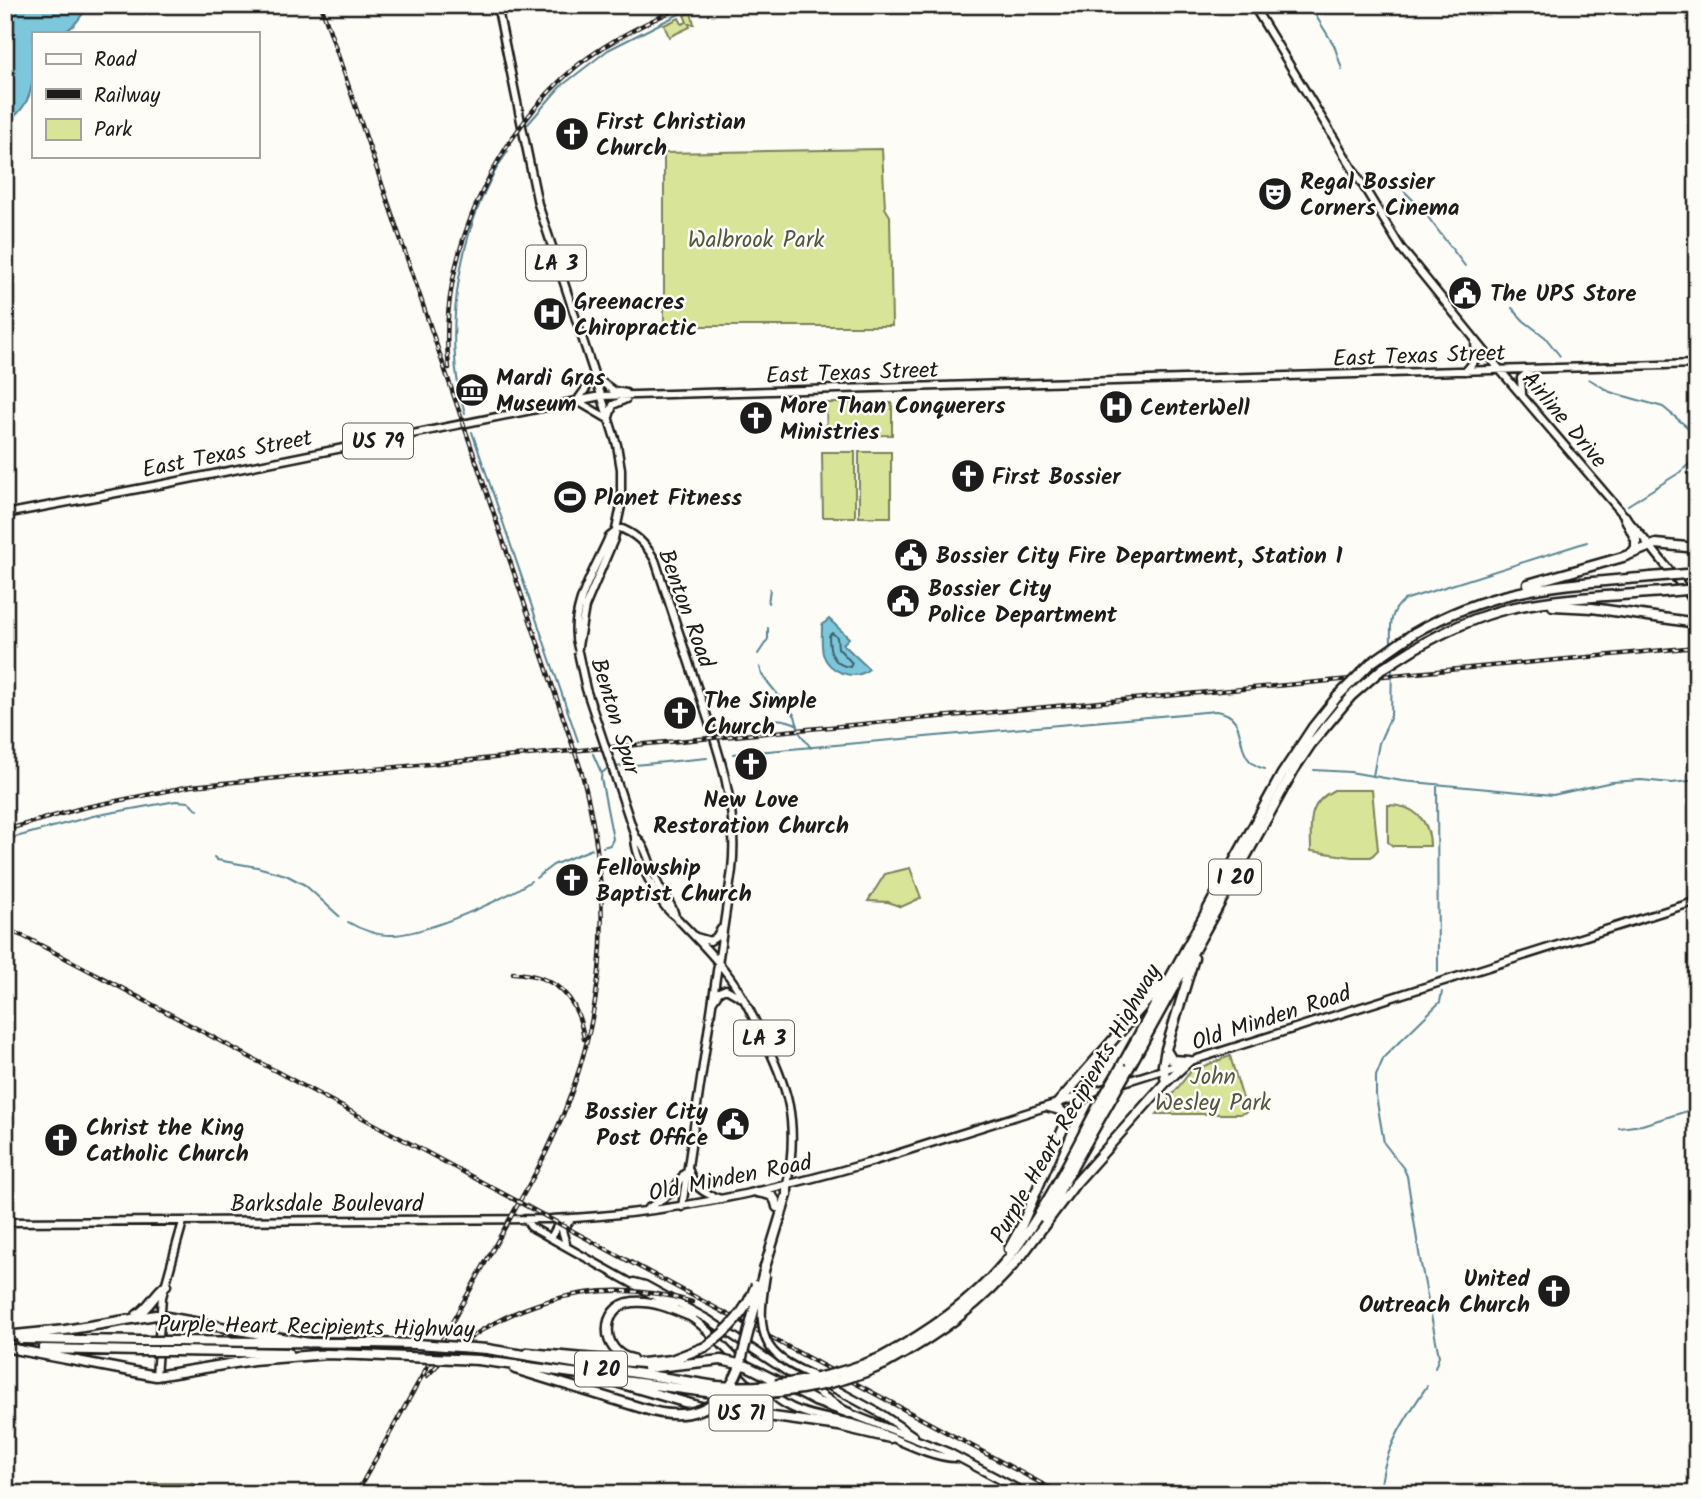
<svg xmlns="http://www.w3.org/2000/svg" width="1702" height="1499" viewBox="0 0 1702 1499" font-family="Kalam,sans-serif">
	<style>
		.green { fill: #d8e497; stroke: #7a805a; stroke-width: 2 }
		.water { fill: #7dc7dd; stroke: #568390; stroke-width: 2 }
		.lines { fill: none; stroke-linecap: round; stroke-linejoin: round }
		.shore { stroke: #436069; stroke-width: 2 }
		.stream { stroke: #568390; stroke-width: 2 }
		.major-casing { stroke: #1c1c1c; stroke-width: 11 }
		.highway-casing { stroke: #1c1c1c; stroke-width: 13 }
		.major { stroke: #fdfcf7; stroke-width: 6 }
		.highway { stroke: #fdfcf7; stroke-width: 8 }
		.rail-casing { stroke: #1c1c1c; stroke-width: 4.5 }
		.rail { stroke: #fdfcf7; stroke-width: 2; stroke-dasharray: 5; stroke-linecap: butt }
		.major-bridge-casing { stroke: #1c1c1c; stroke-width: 11; stroke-linecap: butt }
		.highway-bridge-casing { stroke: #1c1c1c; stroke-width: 13; stroke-linecap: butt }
		.major-bridge { stroke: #fdfcf7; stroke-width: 6 }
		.highway-bridge { stroke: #fdfcf7; stroke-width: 8 }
		.labels { text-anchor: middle; stroke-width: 5; stroke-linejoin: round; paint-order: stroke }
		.shield { fill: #fdfcf7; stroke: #605f5e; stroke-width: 2 }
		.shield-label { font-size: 21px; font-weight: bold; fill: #1c1c1c }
		.poi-label { font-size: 23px; font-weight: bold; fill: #1c1c1c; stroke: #fdfcf7; text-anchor: start }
		.park-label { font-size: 23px; fill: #545841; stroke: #fdfcf7 }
		.street-label { font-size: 23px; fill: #1c1c1c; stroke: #fdfcf7 }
	</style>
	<rect width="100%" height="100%" fill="#fdfcf7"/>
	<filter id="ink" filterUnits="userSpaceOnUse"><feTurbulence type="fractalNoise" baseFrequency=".0143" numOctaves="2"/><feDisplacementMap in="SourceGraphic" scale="14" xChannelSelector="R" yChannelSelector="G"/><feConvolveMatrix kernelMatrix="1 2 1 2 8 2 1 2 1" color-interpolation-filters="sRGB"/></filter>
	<g filter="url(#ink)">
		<path class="green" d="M691,12L694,24H689L690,27L669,37L664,25L679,18L682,24L687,22L684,15Z
			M882,149L885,208L890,216L892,326H664V153Z
			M826,403H892V435L827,436Z
			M822,452H855V517H823Z
			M859,452H891V517H859Z
			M1334,790H1372L1378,850L1371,857H1352L1311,851C1311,824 1306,804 1334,790Z
			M1388,805C1414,805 1430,820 1430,846H1393L1388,842Z
			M910,868L921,898L901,907L888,902L868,901L885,874Z
			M1230,1056L1247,1112L1240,1114H1157L1191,1071Z
			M150,1483H189L230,1494H180L169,1490L149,1491Z"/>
		<path class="water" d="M5,5H89C68,35 69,33 33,33C33,68 40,103 5,123Z
			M829,619L849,638L843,644L869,669C854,682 829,672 823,654C821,645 822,634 822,625Z"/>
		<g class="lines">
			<path class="shore" d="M832,633L837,637L838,648L852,663L850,667C833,665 829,652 829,636Z"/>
			<path class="stream" d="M1309,5L1334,45L1342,69
				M528,124L560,87L608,50L697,5
				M1401,188L1421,208L1465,266
				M1512,308L1524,321L1545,337L1560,356
				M1589,379L1610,392L1663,407L1697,435
				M465,413C440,336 460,217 508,151
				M472,432L578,741
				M1628,505L1679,473L1697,457
				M768,603L770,589
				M1391,646C1391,628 1388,613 1404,600L1587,542
				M758,654L768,639V628
				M760,667L762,675L795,716L798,727
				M723,721C747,725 776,712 798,725
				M799,732L811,748
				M593,754L601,772
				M733,754L1216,711C1255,716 1227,760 1265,769
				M614,767L707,758
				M1314,770L1350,772L1402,781L1553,795L1612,782L1641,780L1672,783L1697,780
				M1373,776L1379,743L1391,716L1392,666
				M1437,784L1438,972
				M5,840L93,816L176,801L189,802L198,810
				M603,847L610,845L613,839L601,778L602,773L608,768
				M214,857L217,860L257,867L286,875L305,885L339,916
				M536,878L553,865L592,849
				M348,922C361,930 379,936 394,935C428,933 503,900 531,881
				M1619,1128L1642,1125L1697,1108
				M1435,1368L1439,1356L1420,1259L1407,1176L1404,1169L1384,1143L1376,1096V1076L1384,1057L1440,1002L1442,992
				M1381,1494C1380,1455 1406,1417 1427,1386"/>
			<g class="major-casing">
				<path id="major" d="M497,5L538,204L604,404L617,445L621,469V506L614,539L585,607L578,646
					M1253,5L1401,248L1500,370L1651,547L1697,605
					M1466,371L1476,359L1475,341
					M596,378L614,391L626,393
					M1522,394L1521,378L1530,371
					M577,401L594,377
					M579,402L608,419
					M609,417L613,405L626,399
					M5,514L164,484L601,396L1697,364
					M617,527C635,533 645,543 655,560C669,602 683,645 697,687C718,748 739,806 732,870L682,1207
					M578,648C567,612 595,569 609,537L614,533
					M635,836C634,855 659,906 675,916C692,934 710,951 725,971C740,989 750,1011 760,1031C789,1088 799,1121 787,1185
					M635,836C648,847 651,871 659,886C664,896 673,905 675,916
					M696,937L710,941L716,937L721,929
					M713,1001L719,992L726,989L740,997
					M688,1168C694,1187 702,1193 721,1199
					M647,1209L671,1193L684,1174
					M526,1220L531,1227L674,1307
					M5,1222L551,1219C659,1215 765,1193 868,1163L1697,901
					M551,1238L561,1219
					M566,1244L562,1230L572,1218
					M634,1282L645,1285L709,1320L849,1413L948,1452L1027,1494
					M689,1316C723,1340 746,1376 779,1400C805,1419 836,1417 865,1427C890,1435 929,1458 956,1458
					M156,1376L162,1297L183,1222
					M824,1383L883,1415L914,1436"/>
			</g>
			<g class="highway-casing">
				<path id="highway" d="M1625,517L1636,540V549L1630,554
					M1528,584L1623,557L1656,544L1697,548
					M1553,606L1592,608L1697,623
					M1414,633C1495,586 1560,585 1651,577
					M1412,650C1443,632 1476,616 1511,608C1561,597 1612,596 1663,592
					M1166,1050L1172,1060L1189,1061
					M1130,1066L1293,771L1311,744L1351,696
					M1121,1067L1282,774L1313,727L1337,697
					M1165,1083L1189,1061
					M1057,1104L1161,985
					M1066,1121L1078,1103L1092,1092
					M757,1192C768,1194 775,1194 777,1207
					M1044,1218L1106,1108
					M1009,1249L1021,1227L1066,1122C1067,1111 1058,1109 1049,1107
					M1022,1255L1075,1184L1166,1082L1163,1065L1166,1049L1194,958
					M765,1267L787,1195V1185
					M137,1315C150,1307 154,1294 166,1285
					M5,1336L65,1330L156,1315L309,1343
					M21,1339L140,1341
					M174,1341L370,1343
					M14,1349L156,1376L253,1360L328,1354
					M43,1349L140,1351
					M487,1349L716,1386
					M175,1351L288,1353
					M528,1353L642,1363L671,1360L705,1347
					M325,1354L361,1355
					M880,1358C927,1333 972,1302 1006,1261C1044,1214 1071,1157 1099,1104
					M632,1359C600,1353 599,1306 633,1302C654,1300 673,1309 692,1317
					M478,1360L601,1377
					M885,1364C938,1335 985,1302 1023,1253
					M647,1368L721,1360
					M515,1369L645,1409
					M595,1376L701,1407L839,1426L890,1438
					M771,1378L815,1401L849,1413
					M624,1381L714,1393"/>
			</g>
			<use href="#major" class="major"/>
			<use href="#highway" class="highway"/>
			<g class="rail-casing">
				<path id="rail" d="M321,5L581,770C619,910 605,1044 536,1172L356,1494
					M449,368C436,260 495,133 578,65C610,40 648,22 685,5
					M5,830L82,808L191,786L1697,647
					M5,929L25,937L90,971L1061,1494
					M513,973C556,975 578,997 584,1039
					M427,1376C494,1303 597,1273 692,1302"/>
			</g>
			<use href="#rail" class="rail"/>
			<g class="major-bridge-casing">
				<path id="major-bridge" d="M578,652L586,689L635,836
					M766,1275C762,1300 755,1336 777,1355C786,1364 800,1369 811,1375"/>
			</g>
			<g class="highway-bridge-casing">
				<path id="highway-bridge" d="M1651,577L1697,573
					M1663,592L1697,589
					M1351,696L1382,669L1412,650
					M1337,697L1371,663L1414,633
					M1099,1104L1121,1067
					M1106,1108L1130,1066
					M140,1341H174
					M370,1343L417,1344L487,1349
					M705,1347C729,1331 746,1312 756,1285
					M140,1351H175
					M361,1355L478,1360
					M721,1360L747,1366L771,1378
					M716,1386C773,1389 827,1380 880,1358
					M714,1393C772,1397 832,1388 885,1364
					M645,1409C686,1422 722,1411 739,1369L765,1267"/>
			</g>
			<use href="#major-bridge" class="major-bridge"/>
			<use href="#highway-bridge" class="highway-bridge"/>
		</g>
	</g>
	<defs>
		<g id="church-disc" transform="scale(1.75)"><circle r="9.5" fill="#1c1c1c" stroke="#fdfcf7"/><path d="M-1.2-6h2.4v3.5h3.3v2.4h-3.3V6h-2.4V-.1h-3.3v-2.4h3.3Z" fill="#fff"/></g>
		<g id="theatre-disc" transform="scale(1.75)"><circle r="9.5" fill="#1c1c1c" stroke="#fdfcf7"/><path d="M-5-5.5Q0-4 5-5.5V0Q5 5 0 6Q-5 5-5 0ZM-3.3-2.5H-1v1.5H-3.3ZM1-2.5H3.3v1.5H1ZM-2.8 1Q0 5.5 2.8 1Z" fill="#fff"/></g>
		<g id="civic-disc" transform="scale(1.75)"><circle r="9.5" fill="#1c1c1c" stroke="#fdfcf7"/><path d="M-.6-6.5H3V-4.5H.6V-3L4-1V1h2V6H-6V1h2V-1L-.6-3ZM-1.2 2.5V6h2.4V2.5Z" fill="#fff"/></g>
		<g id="hospital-disc" transform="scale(1.75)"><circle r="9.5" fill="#1c1c1c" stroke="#fdfcf7"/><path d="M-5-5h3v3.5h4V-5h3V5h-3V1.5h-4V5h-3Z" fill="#fff"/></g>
		<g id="museum-disc" transform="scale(1.75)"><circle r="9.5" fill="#1c1c1c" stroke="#fdfcf7"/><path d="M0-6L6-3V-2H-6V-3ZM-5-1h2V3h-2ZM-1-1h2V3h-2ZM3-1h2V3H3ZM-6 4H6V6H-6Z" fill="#fff"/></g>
		<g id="stadium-disc" transform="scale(1.75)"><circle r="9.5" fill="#1c1c1c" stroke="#fdfcf7"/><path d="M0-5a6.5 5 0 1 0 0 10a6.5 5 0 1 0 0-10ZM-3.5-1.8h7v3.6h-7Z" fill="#fff"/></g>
	</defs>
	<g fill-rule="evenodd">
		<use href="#church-disc" x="572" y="134"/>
		<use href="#theatre-disc" x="1275" y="194"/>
		<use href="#civic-disc" x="1465" y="293"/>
		<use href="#hospital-disc" x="550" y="314"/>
		<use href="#museum-disc" x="472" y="390"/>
		<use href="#hospital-disc" x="1116" y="407"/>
		<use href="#church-disc" x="756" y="418"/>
		<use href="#church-disc" x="968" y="476"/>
		<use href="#stadium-disc" x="570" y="497"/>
		<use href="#civic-disc" x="911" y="555"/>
		<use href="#civic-disc" x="903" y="601"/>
		<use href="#church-disc" x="680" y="713"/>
		<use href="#church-disc" x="751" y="764"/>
		<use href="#church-disc" x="572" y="880"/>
		<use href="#civic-disc" x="733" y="1124"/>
		<use href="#church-disc" x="61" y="1140"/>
		<use href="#church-disc" x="1554" y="1291"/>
	</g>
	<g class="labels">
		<g class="shield">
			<rect x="526" y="245.5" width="60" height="35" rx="5"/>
			<rect x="343" y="423.5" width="70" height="35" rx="5"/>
			<rect x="1209" y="859.5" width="52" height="35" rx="5"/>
			<rect x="734" y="1020.5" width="60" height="35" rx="5"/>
			<rect x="575" y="1351.5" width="52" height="35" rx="5"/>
			<rect x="709.5" y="1395.5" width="63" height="35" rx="5"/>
		</g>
		<g class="shield-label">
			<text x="556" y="270">LA 3</text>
			<text x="378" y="448">US 79</text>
			<text x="1235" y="884">I 20</text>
			<text x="764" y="1045">LA 3</text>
			<text x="601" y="1376">I 20</text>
			<text x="741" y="1420">US 71</text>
		</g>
		<g class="poi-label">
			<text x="596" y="129">First Christian<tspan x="596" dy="26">Church</tspan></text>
			<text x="1300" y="189">Regal Bossier<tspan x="1300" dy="26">Corners Cinema</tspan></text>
			<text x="1490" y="301">The UPS Store</text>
			<text x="574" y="309">Greenacres<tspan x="574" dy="26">Chiropractic</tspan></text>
			<text x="496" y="385">Mardi Gras<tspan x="496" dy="26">Museum</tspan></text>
			<text x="780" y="413">More Than Conquerers<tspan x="780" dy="26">Ministries</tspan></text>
			<text x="1140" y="415">CenterWell</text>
			<text x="992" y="484">First Bossier</text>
			<text x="594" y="505">Planet Fitness</text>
			<text x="936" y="563">Bossier City Fire Department, Station 1</text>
			<text x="928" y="596">Bossier City<tspan x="928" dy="26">Police Department</tspan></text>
			<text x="704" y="708">The Simple<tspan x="704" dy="26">Church</tspan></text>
			<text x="751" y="807" text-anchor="middle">New Love<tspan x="751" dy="26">Restoration Church</tspan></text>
			<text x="596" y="875">Fellowship<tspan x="596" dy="26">Baptist Church</tspan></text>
			<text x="708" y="1119" text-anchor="end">Bossier City<tspan x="708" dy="26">Post Office</tspan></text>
			<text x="86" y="1135">Christ the King<tspan x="86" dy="26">Catholic Church</tspan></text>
			<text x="1530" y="1286" text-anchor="end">United<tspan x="1530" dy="26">Outreach Church</tspan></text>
		</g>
		<g class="park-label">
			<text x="756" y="247">Walbrook Park</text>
			<text x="1213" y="1084">John<tspan x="1213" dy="26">Wesley Park</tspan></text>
		</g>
		<g class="street-label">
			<text transform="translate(1419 355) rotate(-2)" y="8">East Texas Street</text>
			<text transform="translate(852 372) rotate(-2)" y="8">East Texas Street</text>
			<text transform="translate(1565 419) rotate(50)" y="8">Airline Drive</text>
			<text transform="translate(227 453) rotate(-11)" y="8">East Texas Street</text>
			<text transform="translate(687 608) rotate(70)" y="8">Benton Road</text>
			<text transform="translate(616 716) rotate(73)" y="8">Benton Spur</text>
			<text transform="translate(1271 1017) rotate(-18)" y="8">Old Minden Road</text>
			<text transform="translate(1075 1103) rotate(-60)" y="8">Purple Heart Recipients Highway</text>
			<text transform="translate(730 1177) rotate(-11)" y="8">Old Minden Road</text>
			<text x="327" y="1211">Barksdale Boulevard</text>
			<text transform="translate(316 1326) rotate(1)" y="8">Purple Heart Recipients Highway</text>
		</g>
	</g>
	<rect width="1702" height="1499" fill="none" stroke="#fdfcf7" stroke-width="28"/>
	<rect x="14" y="14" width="1674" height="1471" fill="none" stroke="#1c1c1c" stroke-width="2.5" filter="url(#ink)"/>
	<rect x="32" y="32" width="228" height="126" fill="#fdfcf7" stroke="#a3a29f" stroke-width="2"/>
	<rect x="46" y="54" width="35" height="10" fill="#fdfcf7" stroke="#a3a29f" stroke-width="2"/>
	<text x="94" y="66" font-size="21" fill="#1c1c1c">Road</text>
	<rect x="46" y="89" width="35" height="10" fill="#1c1c1c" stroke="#a3a29f" stroke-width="2"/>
	<text x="94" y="102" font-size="21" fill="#1c1c1c">Railway</text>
	<rect x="46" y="119" width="35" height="21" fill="#d8e497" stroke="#a3a29f" stroke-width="2"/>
	<text x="94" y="136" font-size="21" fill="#1c1c1c">Park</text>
</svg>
